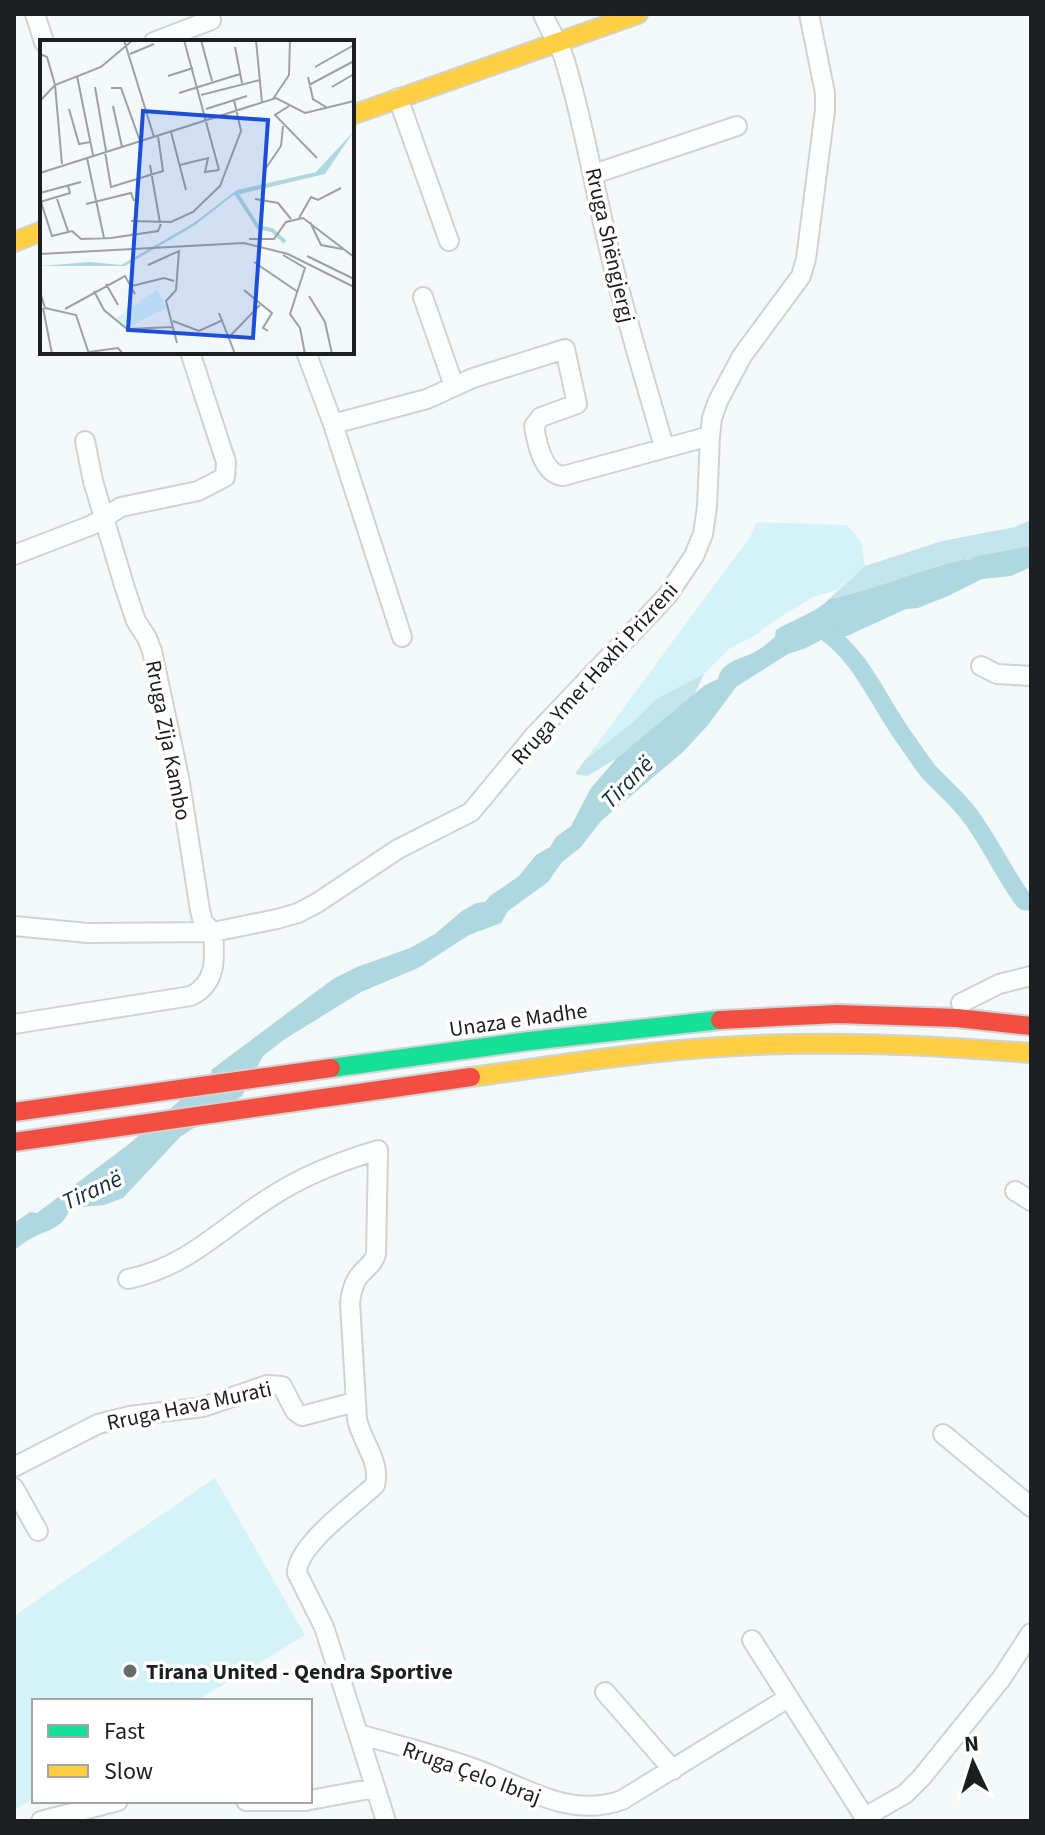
<svg xmlns="http://www.w3.org/2000/svg" width="1045" height="1835" viewBox="0 0 1045 1835" font-family="'Source Sans 3',sans-serif">
	<style>
		.green { fill: #d4f3f9 }
		.forest { fill: #c2e4ea }
		.water { fill: #aed7df }
		.lines { fill: none; stroke-linecap: round; stroke-linejoin: round }
		.canal { stroke: #aed7df; stroke-width: 18 }
		.street-casing { stroke: #d0d3d4; stroke-width: 22 }
		.fast-casing { stroke: #d0d3d4; stroke-width: 22 }
		.slow-casing { stroke: #d0d3d4; stroke-width: 22 }
		.jam-casing { stroke: #d0d3d4; stroke-width: 22 }
		.street { stroke: #fdfefe; stroke-width: 18 }
		.fast { stroke: #16e098; stroke-width: 18 }
		.slow { stroke: #ffcf43; stroke-width: 18 }
		.jam { stroke: #f24e42; stroke-width: 18 }
		.poi-dot { fill: #676b6c; stroke: #fff; stroke-width: 3 }
		.labels { text-anchor: middle; stroke-width: 7; stroke-linejoin: round; paint-order: stroke }
		.street-label { font-size: 22px; fill: #1c1f20; stroke: #fff }
		.poi-label { font-size: 22px; font-weight: bold; fill: #1c1f20; stroke: #fff; text-anchor: start }
		.water-label { font-size: 24px; font-style: italic; fill: #143136; stroke: #fff }
		.inset-river { fill: none; stroke: #aed7df; stroke-width: 4 }
		.inset-road { fill: none; stroke: #9da1a2; stroke-width: 2 }
		.view { fill: #1d4ed8; fill-opacity: 0.15; stroke: #1d4ed8; stroke-width: 4 }
		.inset-edge { fill: none; stroke: #1c1f20; stroke-width: 4 }
	</style>
	<rect width="100%" height="100%" fill="#f3f8f8"/>
	<path class="green" d="M757,522L847,525L861,542L865,566L839,589L813,597L774,621L754,636L729,649L704,674L656,699L632,723L585,760L750,537Z
		M215,1478L305,1635L196,1701H34V1798L14,1810V1616Z"/>
	<path class="forest" d="M1031,520V546L976,556L967,562L963,559C918,570 875,590 829,599L865,566L942,541L1015,527Z
		M704,674L693,697L616,759L587,776L575,774L585,760L632,723L656,699Z"/>
	<path class="water" d="M1031,546V567L1011,576L982,579L948,596L918,608L906,609L847,636H829L806,648L788,654L736,687L708,725L683,752L601,821L580,848L562,862L548,882L508,911L501,923L469,935L418,968L361,992L285,1039L263,1056L242,1096L180,1137L123,1198L104,1205L70,1208C64,1229 46,1230 30,1239C25,1242 19,1247 14,1250V1223L30,1212L37,1213L129,1144L212,1073L211,1070L333,979L357,967L410,948L435,934L462,911L476,903L485,902L490,896L519,876L536,855L550,847L556,837L571,826L591,788L616,759L705,685L718,679C721,662 740,659 753,653C761,649 768,643 775,637L776,630C792,620 817,612 829,599C875,590 918,570 964,559L967,561L976,556Z"/>
	<g class="lines">
		<path class="canal" d="M823,630C863,658 876,698 904,737C912,748 920,761 929,772C943,787 959,800 971,817C991,844 1004,874 1024,901L1031,902"/>
		<g class="street-casing">
			<path id="street" d="M35,14L44,42
				M543,14C549,30 559,43 564,58C584,122 594,188 610,253C626,319 646,383 664,447
				M154,42L211,20
				M398,98L449,241
				M594,174L737,126
				M423,297L454,386
				M306,352L333,424L402,637
				M333,424L427,399L473,378L565,349L577,404L541,417L534,426C537,444 543,474 563,476L710,436
				M85,441L93,481L124,585L136,621L147,638L152,651L179,777L200,910L203,922L213,932
				M14,555L92,525L121,507L198,491L225,477L226,462L190,352
				M981,666L997,674L1031,676
				M14,926L88,933L213,932L277,919L298,913L317,903L398,849L471,812L534,736L667,596L694,556L703,534L707,507L710,436L712,418L718,401L742,356L801,276L806,259L825,110V93L809,14
				M961,1003L999,984L1031,976
				M14,1024L191,996C217,983 215,958 213,932
				M1015,1191L1031,1201
				M128,1279C186,1267 220,1230 266,1200C302,1176 338,1162 378,1150L376,1254C373,1265 365,1268 359,1276C353,1284 351,1294 350,1303L357,1419C362,1443 381,1461 375,1485C354,1505 297,1545 297,1573L324,1627L386,1821
				M943,1434L1031,1507
				M14,1467L98,1424L130,1416L203,1407L267,1385L282,1386L295,1411L302,1416L355,1402
				M14,1488L38,1531
				M752,1640L867,1821
				M605,1692L673,1770
				M359,1734C396,1745 434,1754 470,1767C521,1784 567,1820 622,1800L788,1698
				M310,1800L375,1788
				M246,1801H306
				M865,1817L905,1794L922,1777L1001,1679L1031,1633
				M41,1821L118,1801"/>
		</g>
		<g class="fast-casing">
			<path id="fast" d="M331,1068L529,1041L720,1020"/>
		</g>
		<g class="slow-casing">
			<path id="slow" d="M352,115L638,14
				M14,242L42,231
				M471,1077C553,1066 636,1052 720,1047C824,1040 927,1045 1031,1053"/>
		</g>
		<g class="jam-casing">
			<path id="jam" d="M720,1020L837,1014L957,1018L1031,1026
				M14,1112L331,1068
				M14,1142L471,1077"/>
		</g>
		<use href="#street" class="street"/>
		<use href="#fast" class="fast"/>
		<use href="#slow" class="slow"/>
		<use href="#jam" class="jam"/>
	</g>
	<circle class="poi-dot" cx="130" cy="1671" r="8"/>
	<g class="labels">
		<g class="street-label">
			<text transform="translate(611 245) rotate(77)" y="8">Rruga Shëngjergj</text>
			<text transform="translate(594 673) rotate(-48)" y="8">Rruga Ymer Haxhi Prizreni</text>
			<text transform="translate(169 740) rotate(79)" y="8">Rruga Zija Kambo</text>
			<text transform="translate(518 1019) rotate(-8)" y="8">Unaza e Madhe</text>
			<text transform="translate(189 1405) rotate(-12)" y="8">Rruga Hava Murati</text>
			<text transform="translate(472 1772) rotate(20)" y="8">Rruga Çelo Ibraj</text>
		</g>
		<g class="poi-label">
			<text x="146" y="1679">Tirana United - Qendra Sportive</text>
		</g>
		<g class="water-label">
			<text transform="translate(627 782) rotate(-45)" y="8">Tiranë</text>
			<text transform="translate(92 1190) rotate(-25)" y="8">Tiranë</text>
		</g>
	</g>
	<g transform="translate(40 40)">
		<rect width="314" height="314" fill="#f3f8f8"/>
		<path d="M117,249L126,268L87,288L74,280Z" fill="#d4f3f9"/>
		<path d="M314,91L285,134L192,156L155,185L85,226H0L50,222L81,225L154,183L197,150L276,132Z" fill="#aed7df"/>
		<path class="inset-river" d="M196,153L218,187L232,190L245,202"/>
		<path class="inset-road" d="M84,0L114,97M144,0L179,130M161,0L172,41M216,0L222,63M195,7L202,43M0,14L7,17L15,45L22,124M90,14L114,4M275,27L314,5M37,36L53,115M128,36L153,28M268,37L273,59L286,67M269,45L314,21M55,47L66,111M292,47L314,34M71,48H81L100,101M139,53L200,34M161,55L220,40M233,59L249,35L250,0M0,61L15,45L61,27L93,0M73,66L82,107M249,66L235,75L277,118M29,69L39,104L50,102M166,69L207,56M131,92L146,150M65,112L71,147L123,131L118,96M47,118L64,198M110,125L120,183M140,125L168,118L165,132L179,130M224,131L241,106L243,86M0,133L236,58L265,73L314,61M0,153L41,142M17,159L28,191M215,159L238,163L251,179M0,162L30,153L28,146M1,162L12,196L32,191L41,199L71,198L118,191L121,184M46,164L91,153L94,161M259,178L271,157L278,160L301,148M91,181L131,182L153,172L180,146L201,91L194,60M270,182L281,205L302,209M209,199H234L246,182L263,178L314,217M0,214L204,203L248,214L314,247M243,215L265,228L250,274L260,288L265,314M267,216L314,239M214,222L258,252M108,225L139,211L136,250L126,261L137,303M66,244L78,265M92,246L124,238L134,241M204,250L232,273L223,288L228,291M54,251L64,270L87,289L133,287M0,252L5,268L36,275L49,314M269,256L285,282L292,314M3,268L12,314M25,269L85,236L95,254M179,273L195,314M133,281L159,291L183,280M191,295L220,265M49,312L78,308L83,314"/>
		<path class="view" d="M103,71L228,80L213,298L88,290Z"/>
		<rect width="314" height="314" class="inset-edge"/>
	</g>
	<rect width="1045" height="1835" fill="none" stroke="#1c1f20" stroke-width="32"/>
	<rect x="32" y="1699" width="280" height="104" fill="#ffffff" stroke="#a4a5a6" stroke-width="2"/>
	<rect x="48" y="1725" width="40" height="12" fill="#16e098" stroke="#a4a5a6" stroke-width="2"/>
	<text x="104" y="1739" font-size="24" fill="#1c1f20">Fast</text>
	<rect x="48" y="1765" width="40" height="12" fill="#ffcf43" stroke="#a4a5a6" stroke-width="2"/>
	<text x="104" y="1779" font-size="24" fill="#1c1f20">Slow</text>
	<g transform="translate(973 1763) rotate(356)" stroke="#ffffff" stroke-width="6" paint-order="stroke">
	<path d="M0-6L14 30L0 20L-14 30Z" fill="#1c1f20"/>
	<text y="-12" font-size="22" font-weight="bold" text-anchor="middle" fill="#1c1f20">N</text>
	</g>
</svg>
